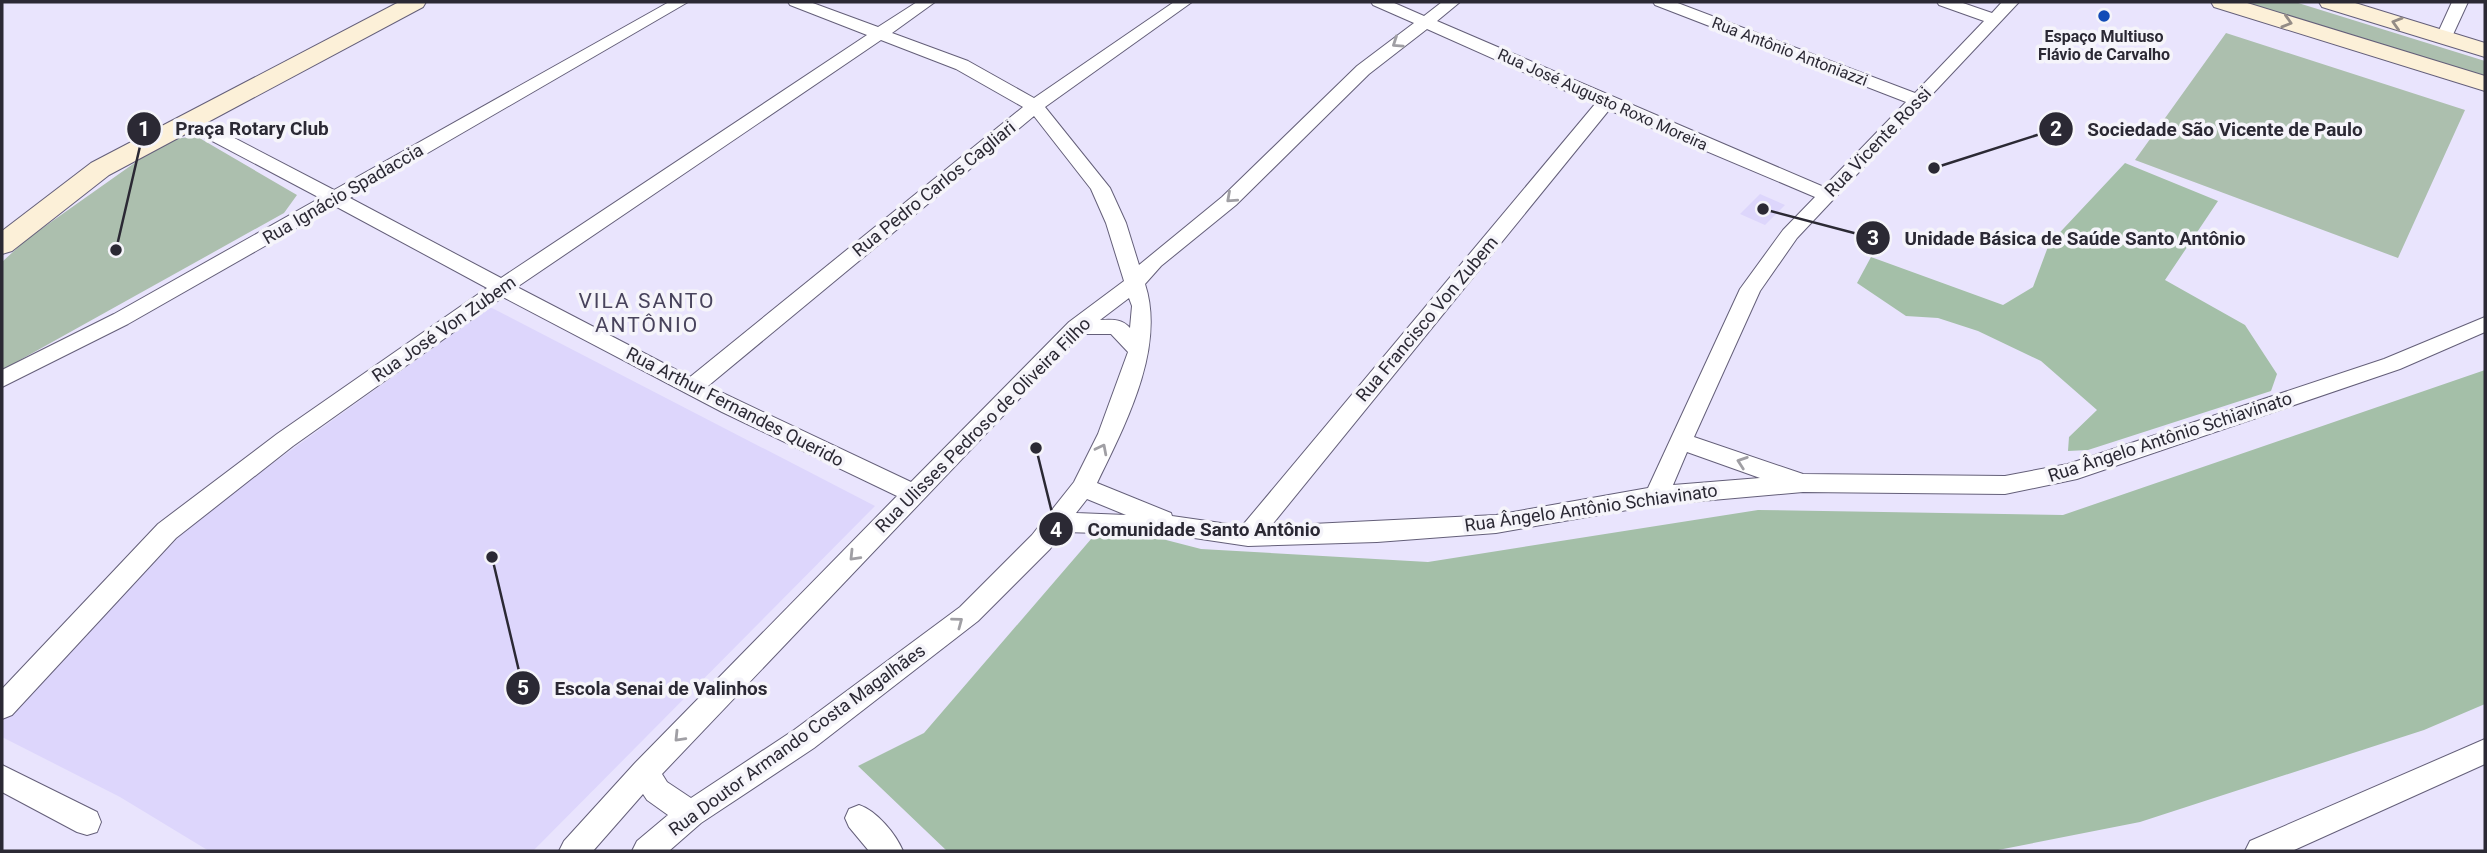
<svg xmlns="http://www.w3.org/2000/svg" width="2487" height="853" viewBox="0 0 2487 853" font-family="Roboto,sans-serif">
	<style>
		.built { fill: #ddd6fc }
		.green { fill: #acbfae }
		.forest { fill: #a4bfa8 }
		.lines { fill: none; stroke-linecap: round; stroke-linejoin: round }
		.street-casing { stroke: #645f79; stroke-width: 2 }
		.secondary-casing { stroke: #645f79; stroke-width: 2 }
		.street { fill: #fff; fill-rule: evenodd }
		.secondary { fill: #fcf0d8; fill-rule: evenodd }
		.oneway { stroke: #948c86 }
		.oneway2 { stroke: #a09fa4 }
		.poi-dot { fill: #114bb7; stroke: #f5f4fa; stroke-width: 2.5 }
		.labels { text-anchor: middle; stroke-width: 7; stroke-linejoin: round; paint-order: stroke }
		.far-poi-label { font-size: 16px; font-weight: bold; fill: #2b2934; stroke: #f5f4fa }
		.far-street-label { font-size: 16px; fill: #2b2934; stroke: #f5f4fa }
		.street-label { font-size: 18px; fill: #2b2934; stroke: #f5f4fa }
		.quarter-label { font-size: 21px; letter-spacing: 2px; fill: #48435c; stroke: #f5f4fa }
		.leader { fill: none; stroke: #2b2934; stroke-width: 2.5 }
		.callout-dot { fill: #2b2934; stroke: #f5f4fa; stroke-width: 2.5 }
		.mark-label { font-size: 21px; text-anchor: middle; font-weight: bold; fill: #fff }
		.callout-label { font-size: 19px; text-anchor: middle; font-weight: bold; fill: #2b2934; stroke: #f5f4fa; stroke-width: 7; stroke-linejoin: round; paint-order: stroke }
	</style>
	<rect width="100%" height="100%" fill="#e9e4fd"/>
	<path class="built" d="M1760,194L1785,205L1765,225L1740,214Z
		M490,307L875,506L533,851H209L120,797L2,737V722L198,517Z"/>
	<path class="green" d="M2241,2H2295L2485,61V78Z
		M2226,33L2465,110L2398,258L2135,160Z
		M196,136L297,195L284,213L2,370V262L27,239L167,140Z"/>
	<path class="forest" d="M2125,163L2218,201L2165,280L2245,325L2277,374L2271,391L2088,450L2068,451L2069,437L2097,410L2041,361L1978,331L1938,318L1906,316L1857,283L1871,257L2003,305L2033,287L2049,244Z
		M2485,370V704L2424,730L2140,822L1993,851H947L858,766L924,733L1104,524L1201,549L1428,562L1758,510L2063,515Z"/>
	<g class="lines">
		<g class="street-casing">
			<path id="street" d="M669,2H688L350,198L501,278L867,35L790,5L788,2H810L878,27L917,2H935L892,33L968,61L1034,98L1174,2H1192L1045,107L1110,188L1126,223L1139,265L1222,197L1357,66L1414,23L1373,5L1371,2H1392L1424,16L1442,2H1460L1437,21L1824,187L1906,102L1655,5L1653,2H1675L1915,93L1984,21L1939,5L1937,2H1960L1992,13L2002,2H2019L1797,238L1760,291L1694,437L1803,474L2005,476L2068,464L2384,359L2485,317V332L2400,369L2077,479L2005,494L1803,492L1656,505L1496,533L1377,542L1248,546L1174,535L1063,532L1050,549L978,621L814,748L701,823L669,851H632L637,841L668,815L647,800L643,794L593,851H559L564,841L635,763L897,496L722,412L503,297L293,446L176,538L12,715L2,719V689L158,524L277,434L487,288L335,206L128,324L2,387V370L114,314L320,198L182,125L179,121L182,117H194L334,190ZM1427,29L1595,104L1242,526L1172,516L1171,513L1097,483C1125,425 1166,348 1145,284L1161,266L1236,205L1369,74ZM881,40L956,69L1023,107L690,377L517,287ZM1609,110L1815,197L1783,230L1740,289L1648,488L1496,515L1271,526ZM1034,116L1091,189L1106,223L1124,281L1069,322L911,482L708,386ZM1129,298L1132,306L1130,328C1121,318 1112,320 1100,320ZM1081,334H1111L1128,352L1098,434L1074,482L1032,535L960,607L794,730L691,798L667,782L662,774ZM1687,452L1760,478L1673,485ZM1087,499L1126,515L1076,513Z
				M2452,2H2468L2450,41H2438L2436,37Z
				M2485,739V764L2292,851H2245L2250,841Z
				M2,765L97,812L101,822L97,832L87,835L77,832L2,792Z
				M859,805C877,811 896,834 903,851H869L849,827L845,818L849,809Z"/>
		</g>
		<g class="secondary-casing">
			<path id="secondary" d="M399,2H426L423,7L109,175L12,251L2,254V231L91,163Z
				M2211,2H2244L2485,76V91L2214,7Z
				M2319,2H2352L2485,43V57L2322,7Z"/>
		</g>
		<use href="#street" class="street"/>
		<use href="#secondary" class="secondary"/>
	</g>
	<defs><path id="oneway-chevron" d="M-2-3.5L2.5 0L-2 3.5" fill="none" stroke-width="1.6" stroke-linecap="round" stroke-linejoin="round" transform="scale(1.75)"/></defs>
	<g class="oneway">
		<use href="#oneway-chevron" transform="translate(2287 22) rotate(17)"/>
		<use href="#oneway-chevron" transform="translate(2397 23) rotate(-163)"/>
	</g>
	<g class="oneway2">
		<use href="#oneway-chevron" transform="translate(1397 43) rotate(146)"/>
		<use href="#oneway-chevron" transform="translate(1231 198) rotate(138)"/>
		<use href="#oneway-chevron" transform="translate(1102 449) rotate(-63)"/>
		<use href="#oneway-chevron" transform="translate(1742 462) rotate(-161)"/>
		<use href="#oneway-chevron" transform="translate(854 556) rotate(134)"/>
		<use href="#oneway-chevron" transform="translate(958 622) rotate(-37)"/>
		<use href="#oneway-chevron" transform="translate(679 737) rotate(134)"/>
	</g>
	<circle class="poi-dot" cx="2104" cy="16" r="7"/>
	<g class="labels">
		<g class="far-poi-label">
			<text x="2104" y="42">Espaço Multiuso<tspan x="2104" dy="18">Flávio de Carvalho</tspan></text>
		</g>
		<g class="far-street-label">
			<text transform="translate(1790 51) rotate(21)" y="6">Rua Antônio Antoniazzi</text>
			<text transform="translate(1603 99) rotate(24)" y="6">Rua José Augusto Roxo Moreira</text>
		</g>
		<g class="street-label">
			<text transform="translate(1878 142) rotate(-46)" y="6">Rua Vicente Rossi</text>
			<text transform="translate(934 189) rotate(-39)" y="6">Rua Pedro Carlos Cagliari</text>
			<text transform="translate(343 194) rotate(-30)" y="6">Rua Ignácio Spadaccia</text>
			<text transform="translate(1427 319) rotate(-50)" y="6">Rua Francisco Von Zubem</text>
			<text transform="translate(444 329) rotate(-35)" y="6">Rua José Von Zubem</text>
			<text transform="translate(735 407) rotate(27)" y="6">Rua Arthur Fernandes Querido</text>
			<text transform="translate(983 425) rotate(-45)" y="6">Rua Ulisses Pedroso de Oliveira Filho</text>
			<text transform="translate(2170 437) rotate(-18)" y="6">Rua Ângelo Antônio Schiavinato</text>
			<text transform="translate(1591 508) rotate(-8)" y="6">Rua Ângelo Antônio Schiavinato</text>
			<text transform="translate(797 740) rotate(-36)" y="6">Rua Doutor Armando Costa Magalhães</text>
		</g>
		<g class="quarter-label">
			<text x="647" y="308">VILA SANTO<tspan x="647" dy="24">ANTÔNIO</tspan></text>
		</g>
	</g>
	<path class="leader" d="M116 250L144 129M1934 168L2056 129M1763 209L1873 238M1036 448L1056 529M492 557L523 688"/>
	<g class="callout-dot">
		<circle cx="116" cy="250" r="7"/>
		<circle cx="1934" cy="168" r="7"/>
		<circle cx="1763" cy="209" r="7"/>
		<circle cx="1036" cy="448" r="7"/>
		<circle cx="492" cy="557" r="7"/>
		<circle cx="144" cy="129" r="18"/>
		<circle cx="2056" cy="129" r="18"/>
		<circle cx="1873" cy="238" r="18"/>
		<circle cx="1056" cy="529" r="18"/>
		<circle cx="523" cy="688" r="18"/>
	</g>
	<g class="mark-label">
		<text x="144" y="136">1</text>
		<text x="2056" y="136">2</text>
		<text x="1873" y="245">3</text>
		<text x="1056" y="537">4</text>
		<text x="523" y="695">5</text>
	</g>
	<g class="callout-label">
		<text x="252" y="135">Praça Rotary Club</text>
		<text x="2225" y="136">Sociedade São Vicente de Paulo</text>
		<text x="2075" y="245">Unidade Básica de Saúde Santo Antônio</text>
		<text x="1204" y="536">Comunidade Santo Antônio</text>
		<text x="661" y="695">Escola Senai de Valinhos</text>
	</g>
	<rect width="2487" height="853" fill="none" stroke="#2b2934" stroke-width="7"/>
</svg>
